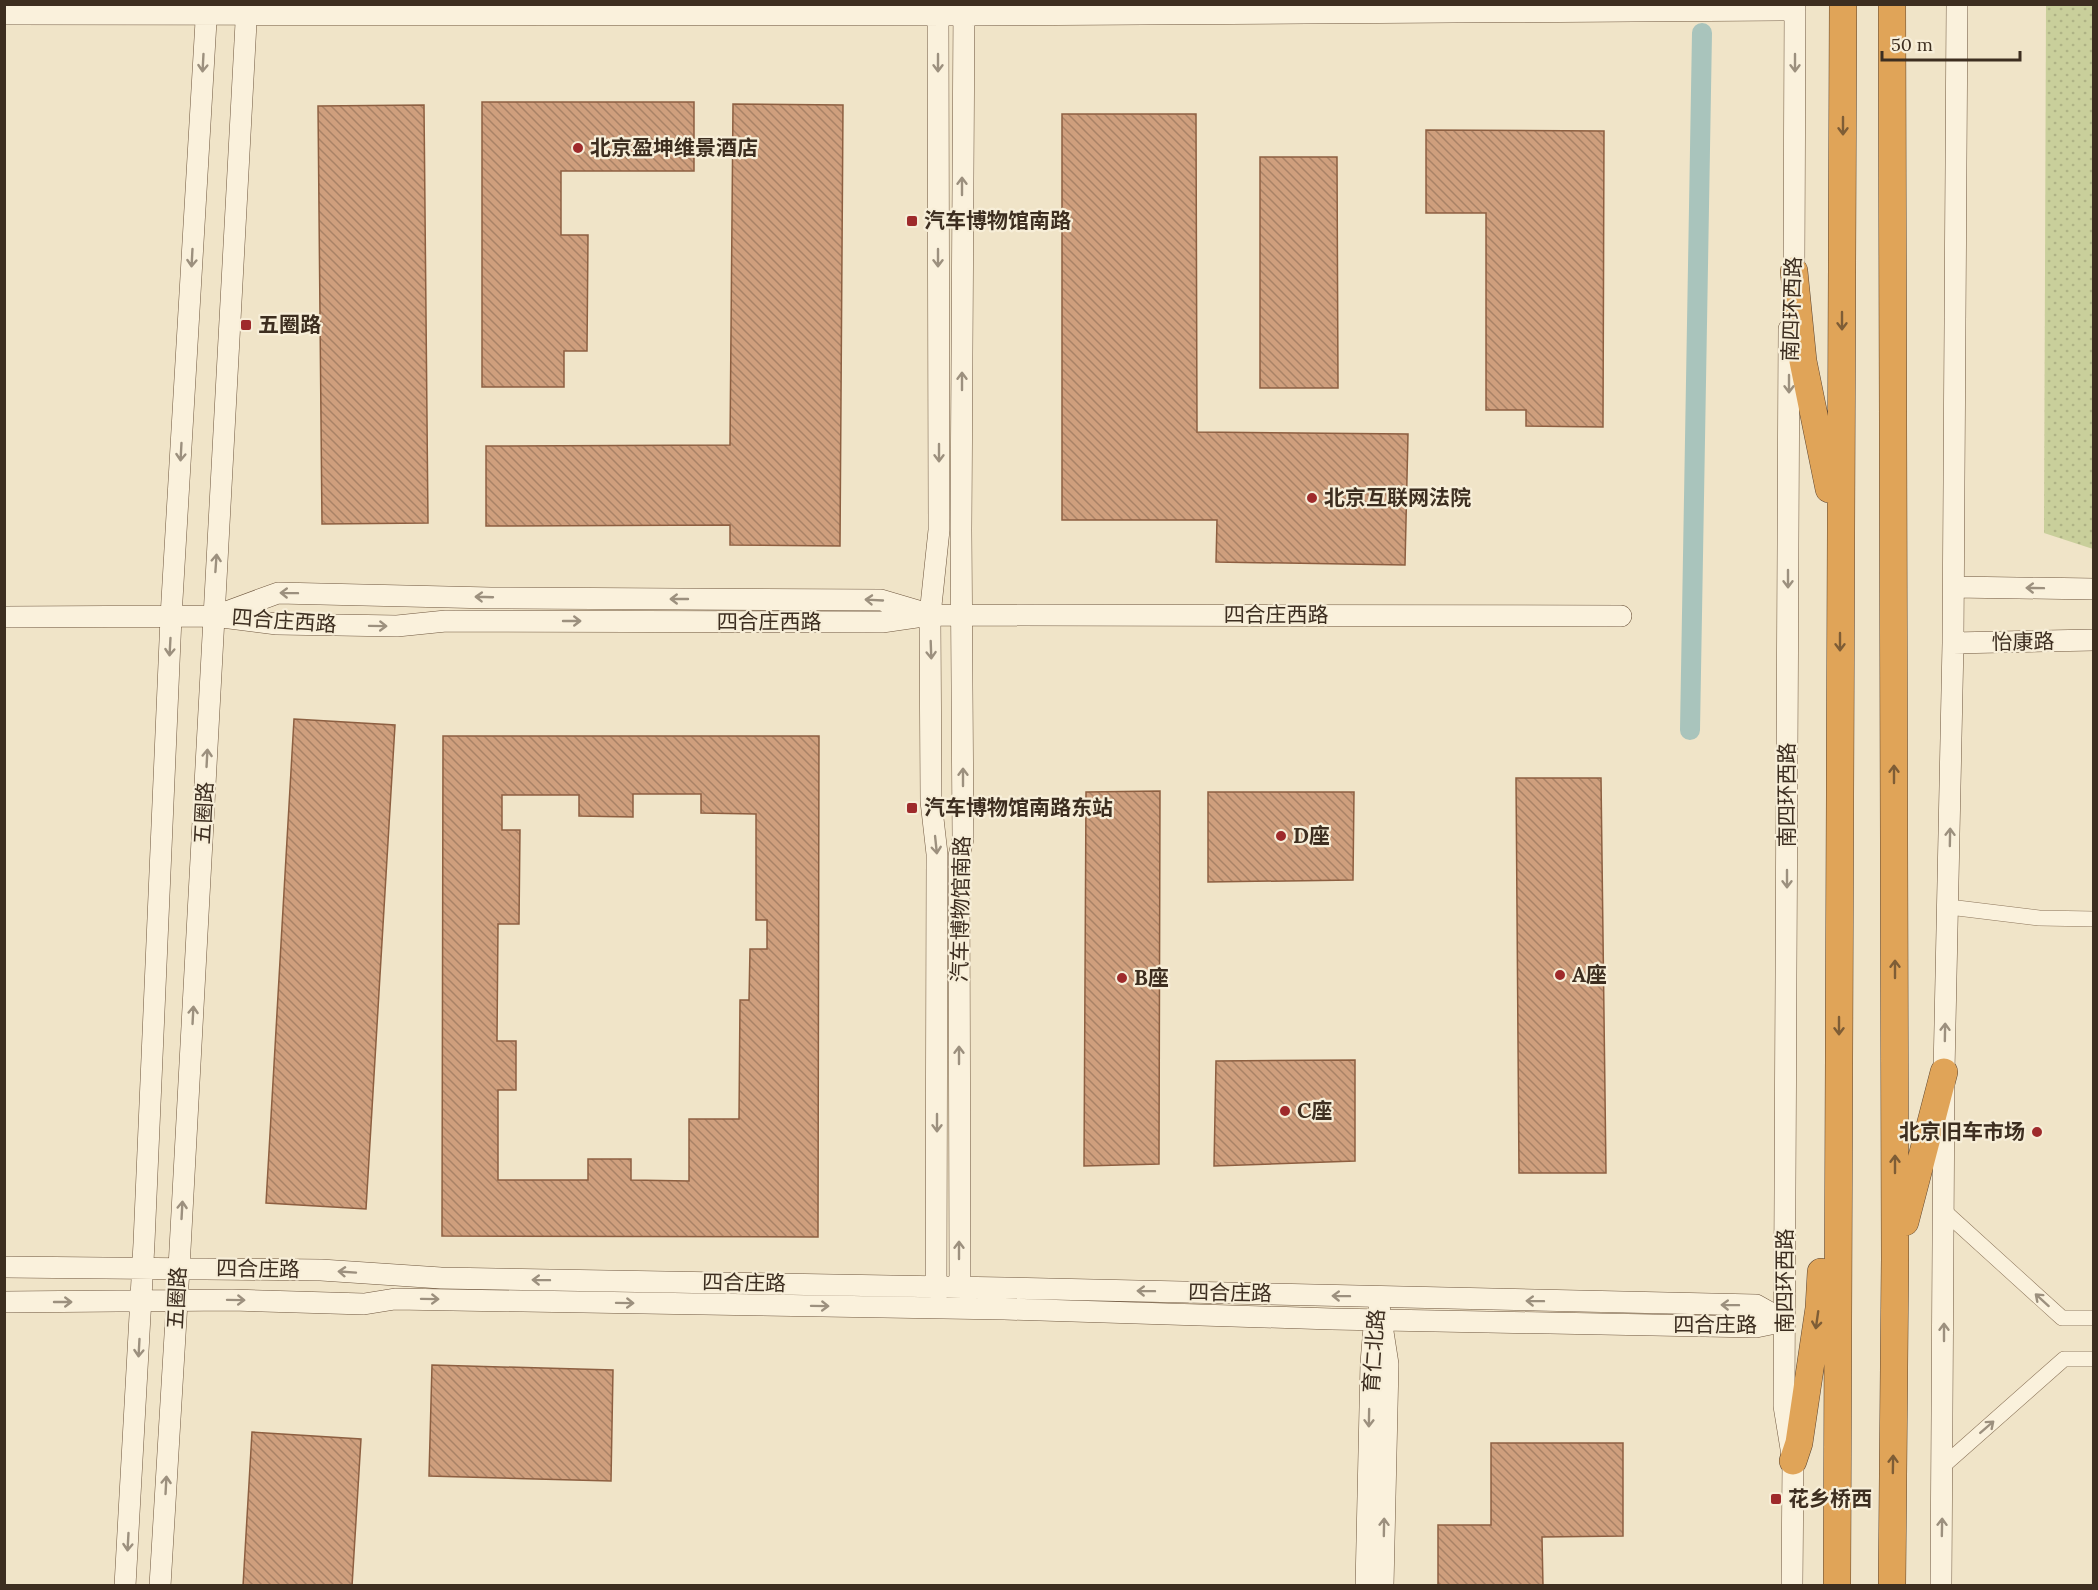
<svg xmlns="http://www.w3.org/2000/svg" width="2098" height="1590" viewBox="0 0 2098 1590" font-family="Lora,'Noto Sans SC',serif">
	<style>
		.park { fill: url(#park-dots) }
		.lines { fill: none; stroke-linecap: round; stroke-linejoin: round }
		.canal { stroke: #a9c4bc; stroke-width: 20 }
		.building { fill: url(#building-back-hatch); stroke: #8d5f41; stroke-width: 1.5; fill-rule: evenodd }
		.street-casing { stroke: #8d765c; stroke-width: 16 }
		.secondary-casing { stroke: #6f573f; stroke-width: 22 }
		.highway-casing { stroke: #5b4430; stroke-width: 28 }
		.street { stroke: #faf1dc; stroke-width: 15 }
		.secondary { stroke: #faf1dc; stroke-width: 21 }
		.highway { stroke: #e0a458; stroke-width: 27 }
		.oneway { stroke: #9c907e }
		.oneway2 { stroke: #7e5d36 }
		.poi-dot { fill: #9e2a2b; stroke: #f7eed8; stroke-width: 2 }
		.labels { text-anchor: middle; stroke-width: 4.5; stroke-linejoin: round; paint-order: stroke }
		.poi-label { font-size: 21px; font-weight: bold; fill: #3d2e20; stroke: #f7eed8; text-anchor: start }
		.street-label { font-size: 21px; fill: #3d2e20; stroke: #f7eed8 }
	</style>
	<defs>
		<pattern id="park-dots" width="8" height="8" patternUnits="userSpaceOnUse" patternTransform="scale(1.5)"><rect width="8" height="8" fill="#c9cf9b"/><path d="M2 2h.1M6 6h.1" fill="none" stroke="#aeb285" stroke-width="1.8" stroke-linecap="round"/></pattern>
		<pattern id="building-back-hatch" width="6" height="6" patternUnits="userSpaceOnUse" patternTransform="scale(1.5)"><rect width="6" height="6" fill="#cf9f7d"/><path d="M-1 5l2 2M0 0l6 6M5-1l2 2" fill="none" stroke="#a98266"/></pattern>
	</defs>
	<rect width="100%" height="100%" fill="#f0e4c8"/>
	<path class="park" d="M2046,5H2093V549L2044,533Z"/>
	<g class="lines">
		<path class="canal" d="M1690,730L1702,33"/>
	</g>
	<path class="building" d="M482,102H694V171H561V235H588L587,351H564V387H482Z
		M733,104L843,105L840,546L730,545V525L486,526V446L730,445Z
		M424,105L428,523L322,524L318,106Z
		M1062,114H1196L1197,432L1408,434L1405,565L1216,562L1217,520H1062Z
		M1426,130L1604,131L1603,427L1526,426V410H1486V213H1426Z
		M1260,157H1337L1338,388H1260Z
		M294,719L395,725L366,1209L266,1203Z
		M443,736H819L818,1237L442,1236ZM633,794H701V813L756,814V920H767V949H750L749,1000H740L739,1119H689V1181L631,1180V1159H588V1180H498V1090H516V1041H497L498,924H519L520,830H502V795H579V816L633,817Z
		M1516,778H1601L1606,1173H1519Z
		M1160,791L1159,1164L1084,1166L1086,792Z
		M1208,792H1354L1353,880L1208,882Z
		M1355,1060V1161L1214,1166L1216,1061Z
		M432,1365L613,1370L611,1481L429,1476Z
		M252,1432L361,1439L352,1586H243Z
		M1491,1443H1623V1536L1542,1537L1543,1586H1438V1525H1491Z"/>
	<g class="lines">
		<g class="street-casing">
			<path id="street" d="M1949,907L2039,918L2094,919
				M1944,1211L2062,1318H2094
				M1943,1466L2064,1359H2094"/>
		</g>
		<g class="secondary-casing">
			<path id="secondary" d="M4,14L964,15L1795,10
				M1792,286L1794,271L1795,4
				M1789,329L1784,1406L1793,1461L1792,1586
				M1954,587L2094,589
				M218,615L278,593L491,598L881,600L925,613
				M4,617L214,616L277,624L397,626L446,621L882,622L930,615L1621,616
				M1953,643L2094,640
				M4,1267L321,1270L441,1278L1005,1288L1756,1305L1785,1321
				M936,1299L937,854L931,801L930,615L939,530L938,4
				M960,1299L959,856L963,839L961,530L964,4
				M4,1302L232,1300L364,1304L395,1299L1004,1309L1332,1319L1756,1327L1785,1321
				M1379,1306L1388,1364L1383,1586
				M125,1586L144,1243L171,617L207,4
				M160,1586L179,1268L247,4
				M1366,1586L1371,1363L1374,1327
				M1941,1586L1944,1072L1953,643L1957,4"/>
		</g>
		<g class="highway-casing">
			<path id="highway" d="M1892,4L1895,1258L1892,1586
				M1794,271L1803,361L1829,489
				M1905,1222L1944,1072
				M1793,1461L1799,1443L1819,1308L1821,1272
				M1837,1586L1843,4"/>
		</g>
		<use href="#street" class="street"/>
		<use href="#secondary" class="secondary"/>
		<use href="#highway" class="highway"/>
	</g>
	<defs><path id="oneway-shaft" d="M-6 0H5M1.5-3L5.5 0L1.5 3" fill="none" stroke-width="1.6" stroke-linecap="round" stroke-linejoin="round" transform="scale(1.5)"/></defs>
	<g class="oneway">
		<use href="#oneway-shaft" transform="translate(203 63) rotate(93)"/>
		<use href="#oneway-shaft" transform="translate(938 63) rotate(90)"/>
		<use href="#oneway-shaft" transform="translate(1795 63) rotate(90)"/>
		<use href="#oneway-shaft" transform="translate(962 186) rotate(-90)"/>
		<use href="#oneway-shaft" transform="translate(192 258) rotate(93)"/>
		<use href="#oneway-shaft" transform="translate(938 258) rotate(90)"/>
		<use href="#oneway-shaft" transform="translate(962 381) rotate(-90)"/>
		<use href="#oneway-shaft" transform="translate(1789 384) rotate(90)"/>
		<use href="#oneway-shaft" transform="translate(181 452) rotate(93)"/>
		<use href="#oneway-shaft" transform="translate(939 453) rotate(90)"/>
		<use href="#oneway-shaft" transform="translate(216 563) rotate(-86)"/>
		<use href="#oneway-shaft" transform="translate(1788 579) rotate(90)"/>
		<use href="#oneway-shaft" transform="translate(2035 588) rotate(-179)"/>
		<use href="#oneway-shaft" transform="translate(289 593) rotate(-179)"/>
		<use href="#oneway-shaft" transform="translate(484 597) rotate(-178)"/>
		<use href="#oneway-shaft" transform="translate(679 599) rotate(-180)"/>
		<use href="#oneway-shaft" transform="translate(874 600) rotate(-177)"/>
		<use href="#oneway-shaft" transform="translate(572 621)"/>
		<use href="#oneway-shaft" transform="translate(378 626) rotate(1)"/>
		<use href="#oneway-shaft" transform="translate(170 647) rotate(93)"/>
		<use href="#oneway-shaft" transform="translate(931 650) rotate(88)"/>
		<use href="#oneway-shaft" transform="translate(207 758) rotate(-87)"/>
		<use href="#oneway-shaft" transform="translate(963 777) rotate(-90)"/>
		<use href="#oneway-shaft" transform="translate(1950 837) rotate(-89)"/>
		<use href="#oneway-shaft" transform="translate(936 845) rotate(84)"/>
		<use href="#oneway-shaft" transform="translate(1787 879) rotate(90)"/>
		<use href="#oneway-shaft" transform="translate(193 1015) rotate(-87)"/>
		<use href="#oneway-shaft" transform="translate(1945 1032) rotate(-89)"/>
		<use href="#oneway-shaft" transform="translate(959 1055) rotate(-90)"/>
		<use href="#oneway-shaft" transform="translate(937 1123) rotate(90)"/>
		<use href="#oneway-shaft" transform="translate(182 1210) rotate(-87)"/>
		<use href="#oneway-shaft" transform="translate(959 1250) rotate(-90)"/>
		<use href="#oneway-shaft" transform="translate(347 1272) rotate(-176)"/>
		<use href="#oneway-shaft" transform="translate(541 1280) rotate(-179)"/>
		<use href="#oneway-shaft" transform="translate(1146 1291) rotate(-179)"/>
		<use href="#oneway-shaft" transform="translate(1341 1296) rotate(-179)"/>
		<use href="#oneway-shaft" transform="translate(430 1299) rotate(1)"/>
		<use href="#oneway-shaft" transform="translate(236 1300) rotate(1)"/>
		<use href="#oneway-shaft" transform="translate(2042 1300) rotate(-138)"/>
		<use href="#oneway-shaft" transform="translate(1535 1301) rotate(-179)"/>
		<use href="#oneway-shaft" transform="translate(63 1302)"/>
		<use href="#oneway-shaft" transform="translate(625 1303) rotate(1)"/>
		<use href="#oneway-shaft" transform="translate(1730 1305) rotate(-179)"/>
		<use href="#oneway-shaft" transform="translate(820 1306) rotate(1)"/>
		<use href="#oneway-shaft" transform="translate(1944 1332) rotate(-90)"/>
		<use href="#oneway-shaft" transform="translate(139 1348) rotate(93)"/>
		<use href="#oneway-shaft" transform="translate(1369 1418) rotate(91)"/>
		<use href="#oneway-shaft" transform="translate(1987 1427) rotate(-41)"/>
		<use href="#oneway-shaft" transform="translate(166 1485) rotate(-87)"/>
		<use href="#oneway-shaft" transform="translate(1384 1527) rotate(-89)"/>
		<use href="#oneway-shaft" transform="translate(1942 1527) rotate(-89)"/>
		<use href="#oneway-shaft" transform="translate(128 1542) rotate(93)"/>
	</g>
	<g class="oneway2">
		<use href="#oneway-shaft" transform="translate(1843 126) rotate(90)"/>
		<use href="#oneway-shaft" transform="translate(1842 321) rotate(90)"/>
		<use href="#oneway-shaft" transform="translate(1840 642) rotate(90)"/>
		<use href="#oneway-shaft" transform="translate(1894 774) rotate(-90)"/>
		<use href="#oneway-shaft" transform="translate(1895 969) rotate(-90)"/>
		<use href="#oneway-shaft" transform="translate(1839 1026) rotate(90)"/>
		<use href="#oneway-shaft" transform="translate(1895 1164) rotate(-90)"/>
		<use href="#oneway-shaft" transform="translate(1817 1320) rotate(98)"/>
		<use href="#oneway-shaft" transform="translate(1893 1464) rotate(-89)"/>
	</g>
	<g class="poi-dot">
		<circle cx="578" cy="148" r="6"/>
		<rect x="906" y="215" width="12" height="12" rx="3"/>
		<rect x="240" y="319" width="12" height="12" rx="3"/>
		<circle cx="1312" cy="498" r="6"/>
		<rect x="906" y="802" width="12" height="12" rx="3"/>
		<circle cx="1281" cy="836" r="6"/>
		<circle cx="1560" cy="975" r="6"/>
		<circle cx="1122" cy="978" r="6"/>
		<circle cx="1285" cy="1111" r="6"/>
		<circle cx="2037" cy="1132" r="6"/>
		<rect x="1770" y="1493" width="12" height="12" rx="3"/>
	</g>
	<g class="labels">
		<g class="poi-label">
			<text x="590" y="155">北京盈坤维景酒店</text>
			<text x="924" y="228">汽车博物馆南路</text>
			<text x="258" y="332">五圈路</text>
			<text x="1324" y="505">北京互联网法院</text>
			<text x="924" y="815">汽车博物馆南路东站</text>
			<text x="1293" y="843">D座</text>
			<text x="1572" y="982">A座</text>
			<text x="1134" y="985">B座</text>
			<text x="1297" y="1118">C座</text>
			<text x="2025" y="1139" text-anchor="end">北京旧车市场</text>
			<text x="1788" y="1506">花乡桥西</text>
		</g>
		<g class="street-label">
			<text transform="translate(1792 309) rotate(-88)" y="7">南四环西路</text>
			<text x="1276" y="622">四合庄西路</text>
			<text transform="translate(284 621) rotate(4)" y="7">四合庄西路</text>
			<text x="769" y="629">四合庄西路</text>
			<text transform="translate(2023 642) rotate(-1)" y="7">怡康路</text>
			<text transform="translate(1787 795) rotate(-90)" y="7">南四环西路</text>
			<text transform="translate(204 813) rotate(-87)" y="7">五圈路</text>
			<text transform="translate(961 909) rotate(-89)" y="7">汽车博物馆南路</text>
			<text transform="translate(258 1269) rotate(1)" y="7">四合庄路</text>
			<text transform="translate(1785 1281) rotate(-90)" y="7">南四环西路</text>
			<text transform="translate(744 1283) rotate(1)" y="7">四合庄路</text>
			<text transform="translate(1230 1293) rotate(1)" y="7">四合庄路</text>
			<text transform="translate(177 1298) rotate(-87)" y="7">五圈路</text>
			<text x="1715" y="1332">四合庄路</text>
			<text transform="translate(1374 1351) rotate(-86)" y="7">育仁北路</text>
		</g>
	</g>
	<rect width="2098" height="1590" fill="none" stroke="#3d2e20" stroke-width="12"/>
	<path d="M1882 51v9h138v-9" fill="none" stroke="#3d2e20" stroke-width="3"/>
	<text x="1891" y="51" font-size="18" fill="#3d2e20" stroke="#f7eed8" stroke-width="4.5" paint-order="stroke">50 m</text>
</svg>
